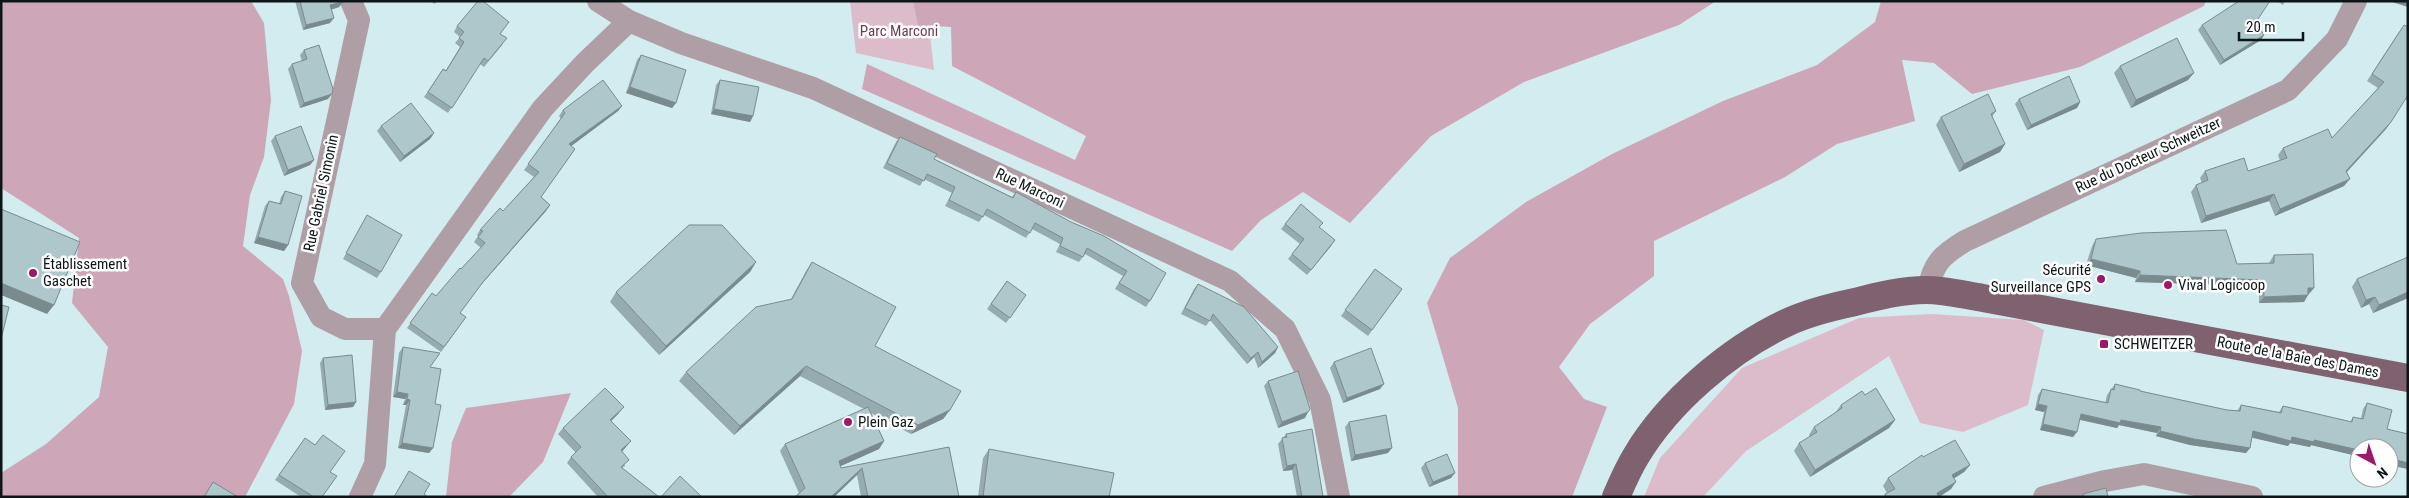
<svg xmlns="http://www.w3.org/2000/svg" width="2409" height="498" viewBox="0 0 2409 498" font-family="'Roboto Condensed',sans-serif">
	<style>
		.green { fill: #dcbbca }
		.forest { fill: #cda7b8 }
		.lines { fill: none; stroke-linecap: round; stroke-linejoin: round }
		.minor { stroke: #af9ea5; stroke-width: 22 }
		.major { stroke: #7f616f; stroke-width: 28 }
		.wall { fill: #96abaf }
		.shaded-wall { fill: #7a8b8e }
		.building { fill: #aec7cb; stroke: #7a8b8e }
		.poi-dot { fill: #9d1869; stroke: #fff; stroke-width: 2 }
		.labels { text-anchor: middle; stroke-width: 5; stroke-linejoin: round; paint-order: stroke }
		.park-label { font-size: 15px; fill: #6e3b55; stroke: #fff }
		.street-label { font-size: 15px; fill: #0c1517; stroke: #fff }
		.poi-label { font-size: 15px; fill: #0c1517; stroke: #fff; text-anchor: start }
	</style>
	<rect width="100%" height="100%" fill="#d2ecf0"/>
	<path class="green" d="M850,1H926L934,70L856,53Z
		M1932,314L2024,320L2044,330L2028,405L1963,432L1920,423L1889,356L1746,451L1703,497H1644L1660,458L1742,368L1859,318Z"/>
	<path class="forest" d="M1,1H251L264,23L271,100L264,157L250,195L243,246L283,279L289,296L302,351L294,404L245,497H1V473L46,444L99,397L108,347L72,303L79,238L1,188Z
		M913,1H1716L1679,25L1524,82L1431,136L1350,223L1303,192L1261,220L1232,251L862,89L867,64L1075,160L1086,136L952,66L951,27L918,25Z
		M1881,1H2206L2204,6L2080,67L1972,94L1934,63L1902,60L1915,121L1837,144L1785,177L1654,241V276L1590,324L1559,367L1584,399L1607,407L1572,497H1458V408L1427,303L1450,258L1526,202L1612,154L1723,101L1817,65L1875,22Z
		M571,393L543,462L509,497H446L452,442L466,408Z"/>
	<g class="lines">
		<path class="minor" d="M351,1L359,20L302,283L321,317L345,329H385L543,108L585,63L629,21
			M598,1L629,21L681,43L813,88L1230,281L1285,329L1320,400L1339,497
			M1928,290C1933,263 1942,255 1965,241L2288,90L2337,39L2356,1
			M360,497L375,464L385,329
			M2044,497L2105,481L2144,474L2252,497"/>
		<path class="major" d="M1616,497C1622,483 1628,469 1636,456C1668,402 1729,350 1786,323C1807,313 1831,307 1855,302C1878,296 1902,290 1926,290C1945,290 1964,295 1983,298L2408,378"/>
	</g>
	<path class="wall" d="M295,1H343L339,7L331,10L330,23L303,30Z
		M429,1H437L435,4Z
		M2277,1H2285L2283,5Z
		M2256,22L2264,35L2261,40L2220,65L2198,30L2202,25Z
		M457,26L501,34L503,44L484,67L480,64L448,113L424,97L443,69L446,70L460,47L455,43L460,37L454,32Z
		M2408,27V101L2405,99L2386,129L2347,172L2344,186L2275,216L2269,201L2201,223L2191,192L2196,185L2202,183L2200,178L2205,171H2248L2280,161L2278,155L2283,148L2332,138L2378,88L2367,81L2399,32Z
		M304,50L328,99L300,108L288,69L292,64L302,61L300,55Z
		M641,55L676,103L672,108L626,93L637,60Z
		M2120,66L2188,80L2131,108L2114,73Z
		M720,80L753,116L750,122L711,114L716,85Z
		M2019,99L2080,102L2077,108L2027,130L2015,104Z
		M622,106L618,111L571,146L541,197L550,205L546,211L479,287L460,313L466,317L441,352L407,328L432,293L436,296L481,248L474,242L478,236L477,235L480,230L503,211L534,177L524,170L561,119L559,116L563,110Z
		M1996,111L1992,117L2005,144L2000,152L1959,172L1936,125L1941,117Z
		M381,126L434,133L430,139L400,162L377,131Z
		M275,136L314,160L310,165L284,176L271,141Z
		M900,137L934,159L1012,197L1016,192L1071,222L1104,236L1150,301L1146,307L1115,289L1123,276L1085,254L1079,262L1056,252L1060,244L1032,229L1026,238L984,215L979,222L945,206L952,193L924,179L920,186L883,168L896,142Z
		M285,191L288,245L284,251L254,243L265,206L269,201L279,204L281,197Z
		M367,215L381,272L377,278L343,259Z
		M1285,224L1319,228L1331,246L1307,275L1288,259L1300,244L1281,229Z
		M2096,239L2237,264L2269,263L2274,255L2309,294H2308L2304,302L2259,303V286L2135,282L2136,278L2086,265L2092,246Z
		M2408,257V298L2373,313L2369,304L2361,308L2352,287L2357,279Z
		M756,262L750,272L659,355L610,302L616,292Z
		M812,262L875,346L950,410L943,419L911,434L871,413L884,441L879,449L841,466V468L949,447L959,497H861L857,475L834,497H795L799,493L780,451L785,444L864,409L800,376L734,435L679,381L686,372L791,299L806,271Z
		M1375,269L1402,289L1368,336L1341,316Z
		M1007,281L1026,295L1006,323L987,309Z
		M1198,284L1278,347L1275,353L1258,368L1254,357L1247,364L1210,320L1206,326L1181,314L1194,289Z
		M403,347L430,367L435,404L433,448L429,453L398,448L406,405H403L405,399L393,397L399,353Z
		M323,358L356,402L353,407L325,410L320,363Z
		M1334,362L1380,389L1343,403L1330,368Z
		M1268,381L1305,418L1278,428L1264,386Z
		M2115,384L2140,391L2227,410L2237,411L2241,405L2279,412L2283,406L2350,422L2353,417L2361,419L2363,409L2367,403L2387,429L2408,434V469L2389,465L2359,448V471L2353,470L2357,456L2311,445L2310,447L2290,443L2288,446L2252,437L2250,448L2246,453L2190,445L2156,436L2157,433L2119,425L2117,428L2080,420L2073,437L2040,430L2044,412L2035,410L2038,395L2042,389L2105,403L2107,395Z
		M1865,395L1895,420L1889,428L1810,477L1794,451L1799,443L1810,437L1809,435L1814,427L1835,413L1841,405Z
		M619,413L611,421L626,447L622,452L625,466L622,468L659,497H598L567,463L571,457L576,453L558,434L563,428Z
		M1349,422L1388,453L1351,461L1345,427Z
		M1286,434L1323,497H1297L1292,470L1283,471L1278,444Z
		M305,438L330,472L322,497H301L275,480Z
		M989,449L1109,497H978L983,458Z
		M1923,457L1970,465L1964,472L1954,478L1951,489L1939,497H1883L1887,493L1883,486L1888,478Z
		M1425,463L1451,478L1429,487L1421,468Z"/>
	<path class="shaded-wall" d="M2408,1V7L2392,2V1Z
		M343,2L339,7L326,11L330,5Z
		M334,18L330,23L303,30L306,25Z
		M2264,35L2261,40L2220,65L2224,60Z
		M2194,73L2188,80L2131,108L2136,100Z
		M630,87L676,103L672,108L626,93Z
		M332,94L328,99L300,108L304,103Z
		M2080,102L2077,108L2027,130L2031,125Z
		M622,106L618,111L566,150L569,144Z
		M714,109L753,116L750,122L711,114Z
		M2391,122L2386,129L2341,178L2346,171Z
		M434,133L430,139L400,162L404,156Z
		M2005,144L2000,152L1959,172L1964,164Z
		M314,160L310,165L284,176L288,170Z
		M2350,179L2344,186L2275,216L2280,209Z
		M2274,194L2269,201L2201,223L2206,216Z
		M550,205L546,211L479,287L483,282Z
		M258,237L288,245L284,251L254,243Z
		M1335,240L1331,246L1307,275Z
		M2091,259L2140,271L2136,278L2086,265Z
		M756,262L750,272L659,355L666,346Z
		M2140,275L2263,280L2259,286L2135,282Z
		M1,283L54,305L47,314L1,295Z
		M2308,288H2314L2309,294L2304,295Z
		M2408,292V298L2373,313L2379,305Z
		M2308,295L2304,302L2259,303L2264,297Z
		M2375,297L2369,304L2361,308L2366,300Z
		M1278,347L1275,353L1258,368L1262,362Z
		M1258,352L1254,357L1247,364L1251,358Z
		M806,366L800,376L734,435L740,426Z
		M1384,384L1380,389L1343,403L1347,398Z
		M397,392L408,394L405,399L393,397Z
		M407,399L410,400L406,405H403Z
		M356,402L353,407L325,410L328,405Z
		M2038,404L2047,406L2044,412L2035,410Z
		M624,407L619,413L606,426L610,420Z
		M950,410L943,419L911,434L918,425Z
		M1308,412L1305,418L1278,428L1282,422Z
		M2081,414L2121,420L2161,427L2157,433L2119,425L2117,428L2077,419Z
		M1895,420L1889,428L1810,477L1815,470Z
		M2043,424L2077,432L2073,437L2040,430Z
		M2160,431L2250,448L2246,453L2190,445L2156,436Z
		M2253,431L2314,440L2359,450V452L2357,456L2311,445L2310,447L2290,443L2288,446L2249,437Z
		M631,441L626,447L616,457L621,450Z
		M884,441L879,449L834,469L839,461Z
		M402,443L433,448L429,453L398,448Z
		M1392,448L1388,453L1351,461L1355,455Z
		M2389,458L2408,463V469L2389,465Z
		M1296,464L1292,470L1283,471L1287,466Z
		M2357,464L2359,465V471L2353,470Z
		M1970,465L1964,472L1947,483L1952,475Z
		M862,468L857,475L834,497H831Z
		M1455,473L1451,478L1429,487L1433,482Z
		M1956,482L1951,489L1939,497H1935L1937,493Z"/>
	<path class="building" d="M300,1H343V2L330,5L334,18L306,25Z
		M478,1H483L509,22L500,34L507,38L488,61L484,58L452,108L428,92L443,69L446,71L464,42L459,38L464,32L457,26Z
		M2239,1H2270L2256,22L2264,35L2224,60L2202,25Z
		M2404,25L2408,27V95L2391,122L2346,171L2350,179L2280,209L2274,194L2206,216L2196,185L2208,180L2205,171L2244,158L2248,171L2287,158L2283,148L2328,129L2332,138L2384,82L2372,74Z
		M2177,38L2194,73L2136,100L2120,66Z
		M319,45L333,89L332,94L304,103L292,64L307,59L304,50Z
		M641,55L686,70L676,103L630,87Z
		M2069,76L2080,102L2031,125L2019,99Z
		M603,80L622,106L569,144L575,149L541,197L550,205L483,282L460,313L466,317L444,347L410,323L432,293L436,296L460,268L461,269L485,243L478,237L483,231L480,230L500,208L503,211L539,172L528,164L565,113L563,110Z
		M720,80L759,87L753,116L714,109Z
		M1988,94L1996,111L1991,114L2005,144L1964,164L1941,117Z
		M411,103L434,133L404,156L381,126Z
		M301,126L314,160L288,170L275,136Z
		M900,137L937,154L934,159L1013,198L1016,192L1071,222L1104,236L1166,273L1150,301L1119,283L1127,271L1087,248L1083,257L1060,246L1063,238L1035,223L1030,233L987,209L983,217L949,200L955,187L927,174L924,181L887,163Z
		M285,191L302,196L288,245L258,237L269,201L281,204Z
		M1301,204L1323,223L1319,227L1335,240L1311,270L1292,254L1304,239L1285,224Z
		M1,209L80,242L54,305L1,283Z
		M367,215L402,235L381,272L346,253Z
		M689,225H722L756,262L666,346L616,292Z
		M2226,230L2237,264L2274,263V255L2313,254L2314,288H2308V295L2264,297L2263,280L2140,275V271L2091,259L2096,239L2141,233Z
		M2408,257V292L2379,305L2375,297L2366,300L2357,279Z
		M812,262L896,307L875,346L961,391L950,410L918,425L806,366L740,426L686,372L756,307L792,299Z
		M1375,269L1402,289L1372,330L1345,310Z
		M1007,281L1026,295L1010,318L991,304Z
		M1198,284L1244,307L1278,347L1262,362L1258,352L1251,358L1213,314L1210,321L1185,308Z
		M1,305L9,307L1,339Z
		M403,347L440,353L430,367L441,369L435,404L441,405L433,448L402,443L410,400L407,399L408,394L397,392Z
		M1371,348L1384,384L1347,398L1334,362Z
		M352,355L356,402L328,405L323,358Z
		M1298,371L1310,409L1308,412L1282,422L1268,381Z
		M2115,384L2140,390V391L2227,410L2240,411L2241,405L2281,413L2283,406L2352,422L2353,417L2363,419L2367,403L2392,410L2387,429L2408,434V463L2389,458V448H2359V450L2314,440V442L2292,437L2291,441L2253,431L2250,448L2194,439L2160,431L2161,427L2121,420L2120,423L2081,414L2077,432L2043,424L2047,406L2038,404L2042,389L2108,403L2111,389L2114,390Z
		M605,388L624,407L610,420L631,441L621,450L629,460L621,467L659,497H608L571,457L581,447L563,428Z
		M1876,388L1895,420L1815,470L1799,443L1817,432L1814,427L1842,408L1841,405L1862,391L1865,395Z
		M868,407L884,441L839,461L841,468L949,447L959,497H868L862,468L831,497H795L805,488L785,444Z
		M1386,415L1392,448L1355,455L1349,422Z
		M1312,429L1323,497H1302L1296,464L1287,466L1282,438L1287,437L1286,434Z
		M323,435L345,451L330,472L337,476L322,497H314L279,475L305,438L315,445Z
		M1955,440L1970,465L1952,475L1956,482L1937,493L1938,496L1937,497H1886L1885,494L1895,489L1888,478L1922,455L1923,457Z
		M989,449L1114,473L1109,497H983Z
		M1447,454L1455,473L1433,482L1425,463Z
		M2359,456V465L2357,464Z
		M409,471L430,484L424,494L428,497H394Z
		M680,476L702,497H661Z
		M213,482L238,497H204Z
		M2106,488L2108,497H2084L2083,494Z"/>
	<g class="poi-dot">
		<circle cx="33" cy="273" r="5"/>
		<circle cx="2101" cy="279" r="5"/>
		<circle cx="2168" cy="285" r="5"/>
		<rect x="2099" y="339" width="10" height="10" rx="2.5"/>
		<circle cx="848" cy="422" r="5"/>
	</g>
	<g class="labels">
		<g class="park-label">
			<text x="899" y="36">Parc Marconi</text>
		</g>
		<g class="street-label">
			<text transform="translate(2148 155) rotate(-25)" y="5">Rue du Docteur Schweitzer</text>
			<text transform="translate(1030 188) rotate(25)" y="5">Rue Marconi</text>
			<text transform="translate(321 193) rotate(-78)" y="5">Rue Gabriel Simonin</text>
			<text transform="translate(2298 357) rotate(11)" y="5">Route de la Baie des Dames</text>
		</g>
		<g class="poi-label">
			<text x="43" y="269">Établissement<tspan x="43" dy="17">Gaschet</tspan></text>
			<text x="2091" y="275" text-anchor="end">Sécurité<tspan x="2091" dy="17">Surveillance GPS</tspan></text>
			<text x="2178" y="290">Vival Logicoop</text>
			<text x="2114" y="349">SCHWEITZER</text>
			<text x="858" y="427">Plein Gaz</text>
		</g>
	</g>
	<rect width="2409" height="498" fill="none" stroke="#0c1517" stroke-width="5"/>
	<g transform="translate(2374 463) rotate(140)"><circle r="24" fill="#ffffff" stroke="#9ea1a2"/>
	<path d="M0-4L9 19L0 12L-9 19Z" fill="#9d1869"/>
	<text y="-8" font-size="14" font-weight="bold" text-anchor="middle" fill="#0c1517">N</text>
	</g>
	<path d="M2239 32v8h64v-8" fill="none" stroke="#0c1517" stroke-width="2.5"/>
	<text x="2246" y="32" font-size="15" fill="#0c1517" stroke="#ffffff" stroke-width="4" paint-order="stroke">20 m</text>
</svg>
